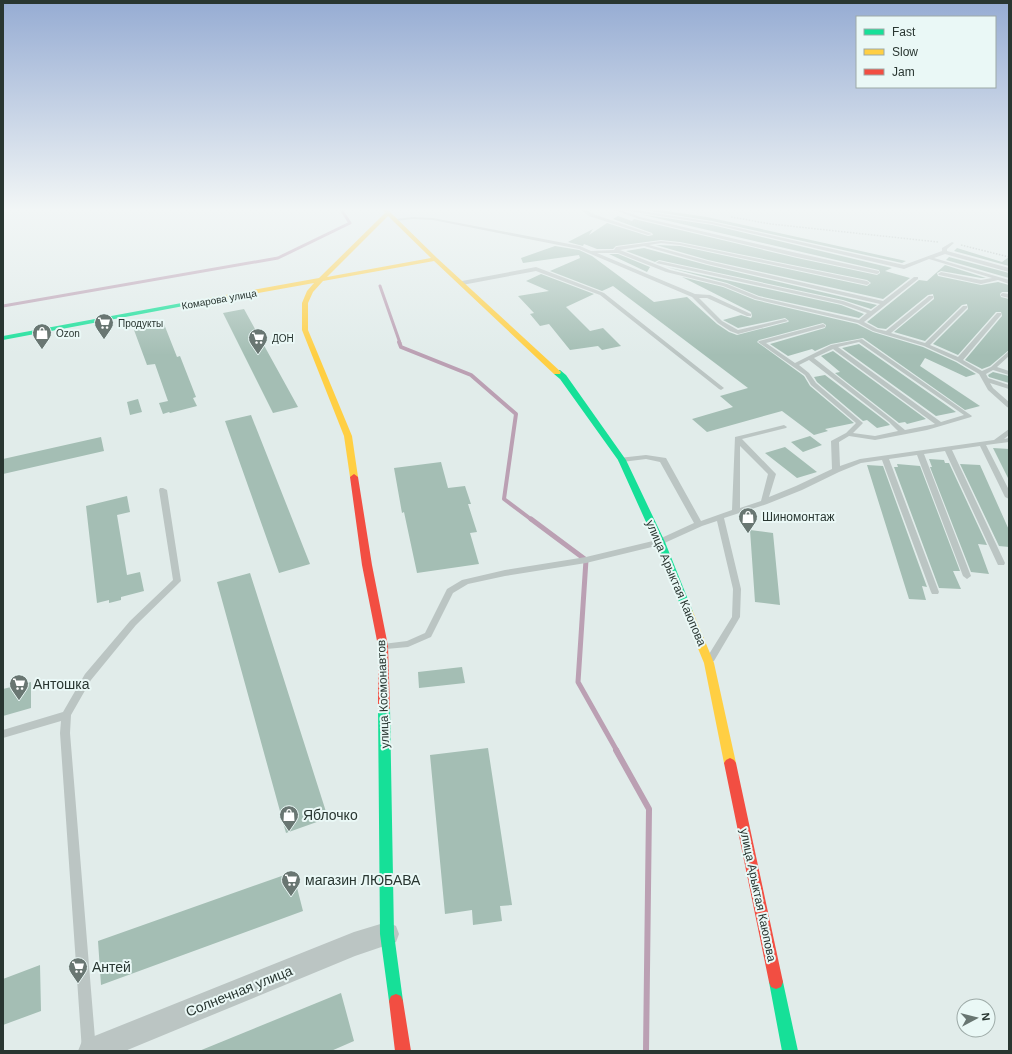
<svg xmlns="http://www.w3.org/2000/svg" width="1012" height="1054" viewBox="0 0 1012 1054" font-family="Helvetica,sans-serif">
	<style>
		.lines { fill: none; stroke-linecap: round; stroke-linejoin: round }
		.stream-far3 { stroke: #bba0b3; stroke-width: 3 }
		.stream-far2 { stroke: #bba0b3; stroke-width: 4 }
		.stream-far1 { stroke: #bba0b3; stroke-width: 5 }
		.stream { stroke: #bba0b3; stroke-width: 6 }
		.building { fill: #a4beb4 }
		.path { stroke: #b4bebb; stroke-width: 1.5; stroke-dasharray: 1.5 1.5; stroke-linecap: butt }
		.lane { fill: #bbc5c3; fill-rule: evenodd }
		.street { fill: #bbc5c3; fill-rule: evenodd }
		.fast { fill: #16e098; fill-rule: evenodd }
		.slow { fill: #ffcf43; fill-rule: evenodd }
		.jam { fill: #f24e42; fill-rule: evenodd }
		.labels { text-anchor: middle; stroke-width: 4; stroke-linejoin: round; paint-order: stroke }
		.far-street-label { font-size: 10px; fill: #293631; stroke: #eaf8f6 }
		.far-poi-label { font-size: 10px; fill: #293631; stroke: #eaf8f6; text-anchor: start }
		.poi-label { font-size: 12px; fill: #293631; stroke: #eaf8f6; text-anchor: start }
		.street-label { font-size: 12px; fill: #293631; stroke: #eaf8f6 }
		.near-poi-label { font-size: 14px; fill: #293631; stroke: #eaf8f6; text-anchor: start }
		.near-street-label { font-size: 14px; fill: #293631; stroke: #eaf8f6 }
	</style>
	<rect width="100%" height="100%" fill="#e1ecea"/>
	<g class="lines">
		<path class="stream-far3" d="M380,286L400,343
			M3,306L278,258L350,223L340,208"/>
		<path class="stream-far2" d="M399,342L401,347L471,375L516,414L504,499L532,520"/>
		<path class="stream-far1" d="M531,519L586,560L578,682L617,751"/>
		<path class="stream" d="M616,750L649,809L646,1051"/>
	</g>
	<path class="building" d="M646,208L707,217L906,261L902,263L712,221L644,210Z
		M639,214L712,225L892,268L885,271L910,278L883,299L708,260L656,245L680,246L867,286L871,283L867,280L680,242L661,240L616,246L613,249H597L584,244L583,246L568,242L593,229L589,235L607,223L648,236L653,235L652,233L613,219L618,216L632,221L634,219L797,258L877,275L880,273L879,270Z
		M555,246L579,250L592,256L654,302L687,297L717,324L729,332L737,335L788,322L789,321L785,318L738,328L723,320L741,315L751,318L752,316L751,312L682,277L723,287L755,300L857,324L873,332L923,347L956,362L976,374L966,377L925,358L920,366L980,406L965,410L863,338L831,344L815,351L812,349L788,356L770,344L825,328L826,325L823,323L759,340L757,342L804,376L810,386L854,423L825,429L828,431L814,435L782,411L707,432L692,419L733,407L720,396L748,388L613,286L602,291L550,271L580,258L579,255L523,263L521,258Z
		M644,248L707,265L877,305L871,309L843,300L659,260L655,262L626,251Z
		M957,248L1002,262L1009,257V266L954,251Z
		M609,254H618L650,267L647,272Z
		M949,257L1009,273V278L946,260Z
		M945,265L986,278H981L941,271L937,273L938,276L981,285L998,282L1009,285V292H1002L1000,294L1001,297L1009,299V350L990,366L982,369L965,360L1002,316L1001,312H996L958,355L933,344L968,309L967,304L962,305L925,341L894,332L934,299L933,294L928,295L886,329L878,328L867,322L919,280L927,281Z
		M666,267L841,305L864,314L859,318L759,296L727,283Z
		M541,274L594,294L566,307L590,331L603,328L621,346L602,350L598,346L570,350L549,324L540,326L530,314L534,313L518,296L549,291L526,281Z
		M244,309L298,407L273,413L223,313Z
		M164,324L177,357L180,356L196,397L193,398L197,406L170,413L169,412L163,414L159,403L168,401L155,364L147,365L134,330Z
		M859,344L956,412L936,416L842,348Z
		M833,351L926,419L907,424L905,422L899,423L835,373L840,372L821,356Z
		M993,372L1009,376V383L989,377L988,375Z
		M825,375L888,423L890,425L877,428L867,420L863,421L817,382L814,377Z
		M138,399L142,412L130,415L127,402Z
		M251,415L310,564L279,573L225,421Z
		M810,436L822,445L803,452L791,442Z
		M101,437L104,451L3,474V459Z
		M785,447L817,472L797,478L765,453Z
		M993,448L1009,449V480Z
		M929,459L944,460L945,463H949L987,545L978,544L989,574L971,572L930,467H932Z
		M441,462L448,488L465,486L471,504H468L477,532L470,533L479,564L417,573L404,512L402,513L394,468Z
		M897,464L920,466L960,571H953L961,589L939,588L894,467H898Z
		M960,464L980,465L1009,530V547L999,546Z
		M867,465L883,466L927,587L922,586L926,600L909,599Z
		M127,496L130,512L117,515L127,575L140,572L144,591L121,597V600L109,603V600L97,603L86,506Z
		M750,530L773,533L780,605L755,602Z
		M250,573L328,818L286,833L217,582Z
		M462,667L465,683L419,688L418,672Z
		M31,682V708L3,716V689Z
		M488,748L512,905L500,906L502,921L473,925L472,910L445,914L430,755Z
		M293,872L303,911L101,985L98,941Z
		M40,965L41,1011L3,1025V979Z
		M341,993L354,1041L331,1051H199Z"/>
	<g class="lines">
		<path class="path" d="M682,208L700,211
			M731,217L771,224L938,242
			M961,245L1009,257"/>
		<path class="lane" d="M579,208H584L593,214L652,234L648,235L589,216Z
			M609,208H624L712,222L904,265L942,251V248L952,242L954,243L947,249V251L1009,268V272L945,254L934,258L1009,280V284L998,280L981,284L939,275L938,274L941,272L981,280L992,278L929,259L904,269L712,224L621,210L640,217L797,253L879,271V273L877,274L797,257L639,219Z
			M413,217L433,218L580,246L591,251L614,250L616,247L661,241L680,243L867,281L870,283L867,285L680,245L661,243L649,245L708,261L883,301L914,277H918V279L864,322L877,329L886,331L929,296H933V298L891,333L925,343L963,306H967V308L930,345L958,357L997,313H1001V315L963,360L982,371L991,367L1009,351V356L997,367L1009,371V375L993,370L986,374L988,378L1009,385V389L990,383L993,388L1009,402V408L1007,407L988,390L979,374L957,361L924,346L873,331L858,323L755,299L723,286L666,272L618,253H597L695,294L710,295L751,314V316H747L707,298H699L722,321L738,330L785,319L788,321L738,334L730,331L718,323L692,297L579,249L433,220L413,219L395,221L393,220L395,219ZM644,246L707,264L880,304L871,311L843,301L659,261L656,263L841,304L867,313L859,320L759,297L727,284L670,270L620,250Z
			M536,267L604,293L724,388L721,390L719,389L600,295L536,271L462,285L459,283L462,281Z
			M1003,293L1009,294V298L1001,296V294Z
			M823,324L825,325V327L766,343L795,363L831,345L862,339L972,416L971,417L927,430L875,440L849,436L839,442L840,466L860,459L994,440L1009,429V435L1004,439L1009,438V442L986,445L1009,490V499L1005,497L980,446L952,450L1005,563L1004,565H998L997,563L945,451L924,454L971,576L967,579L963,576L917,455L889,459L939,592L938,594H932L931,592L882,460L861,463L839,472L802,490L767,504L724,518L741,589L740,617L714,661L711,662L708,661L706,659L732,617L733,589L717,521L702,526L660,545L586,563L505,576L468,584L453,593L431,637L408,647L386,649L383,648L381,646L383,644L407,641L425,633L447,589L462,580L505,570L586,557L657,540L694,523L660,462L646,459L622,462H619L618,460L619,458L646,455L666,458L701,521L732,510L735,437L784,425L787,427L786,428L742,439L776,474L769,497L796,486L832,469L831,441L846,433L856,423L811,385L805,375L758,342L759,341ZM859,342L964,415L941,422L838,347ZM833,349L935,424L905,430L893,420L814,358ZM809,360L889,422L898,431L875,436L853,433L863,423L816,383L809,373L799,365ZM740,446L768,474L761,501L740,508Z
			M160,488H163L167,490L181,581L136,625L91,680L71,715L70,733L96,1051H82L60,733L61,721L3,738V730L63,712L85,674L130,621L173,580L159,490Z"/>
		<path class="street" d="M387,922L396,926L399,934L396,942L355,956L125,1051H78L82,1041L354,932Z"/>
		<path class="fast" d="M187,302L189,303V305L3,340V336Z
			M554,370H560L566,375L626,460L665,542L693,612L692,614H684L683,612L655,542L618,460L560,379L554,374Z
			M384,704L388,705L390,708L394,934L403,1001L401,1006L396,1008L391,1006L389,1001L380,934L378,708L380,705Z
			M776,975L781,977L783,982L798,1051H782L769,982L771,977Z"/>
		<path class="slow" d="M381,208H386L437,258L561,372L560,374H554L434,261L323,281L313,292L308,303V330L352,436L358,477L354,480L350,477L344,436L302,330V303L307,291L314,283L187,306L184,304L187,302L319,278L385,213ZM388,216L431,258L327,277Z
			M688,608L692,610L693,612L714,663L736,763L734,766L730,768L726,766L724,763L704,663L683,612L684,610Z"/>
		<path class="jam" d="M354,474L358,477L372,565L388,646L390,708L388,711L384,712L380,711L378,708V646L362,565L350,477Z
			M730,758L734,760L736,763L783,982L781,987L776,989L771,987L769,982L724,763L726,760Z
			M396,994L401,996L403,1001L411,1051H395L389,1001L391,996Z"/>
	</g>
	<linearGradient id="sky" x2="0" y2="1"><stop stop-color="#96acd3"/><stop offset="0.59" stop-color="#f2f6f6"/><stop offset="1" stop-color="#f2f6f6" stop-opacity="0"/></linearGradient>
	<rect width="1012" height="355" fill="url(#sky)"/>
	<defs>
		<g id="supermarket-pin" transform="scale(1)"><path d="M0 17L-7.5 6A9.5 9.5 0 1 1 7.5 6Z" fill="#697672" stroke="#eaf8f6"/><path d="M-6-5.5h2.5l.6 2H6L4.5 2H-2.5L-4.4-4H-6ZM-1.5 3.2a1.3 1.3 0 1 0 .1 0ZM3 3.2a1.3 1.3 0 1 0 .1 0Z" fill="#fff"/></g>
		<g id="shop-pin" transform="scale(1)"><path d="M0 17L-7.5 6A9.5 9.5 0 1 1 7.5 6Z" fill="#697672" stroke="#eaf8f6"/><path d="M-5-2.5h2.3a2.7 3.5 0 0 1 5.4 0H5L5.5 6h-11ZM-1.5-2.5h3a1.5 2.3 0 0 0-3 0Z" fill="#fff"/></g>
	</defs>
	<g fill-rule="evenodd">
		<use href="#supermarket-pin" x="104" y="323"/>
		<use href="#shop-pin" x="42" y="333"/>
		<use href="#supermarket-pin" x="258" y="338"/>
		<use href="#shop-pin" x="748" y="517"/>
		<use href="#supermarket-pin" x="19" y="684"/>
		<use href="#shop-pin" x="289" y="815"/>
		<use href="#supermarket-pin" x="291" y="880"/>
		<use href="#supermarket-pin" x="78" y="967"/>
	</g>
	<g class="labels">
		<g class="far-street-label">
			<text transform="translate(219 299) rotate(-10)" y="4">Комарова улица</text>
		</g>
		<g class="far-poi-label">
			<text x="118" y="327">Продукты</text>
			<text x="56" y="337">Ozon</text>
			<text x="272" y="342">ДОН</text>
		</g>
		<g class="poi-label">
			<text x="762" y="521">Шиномонтаж</text>
		</g>
		<g class="street-label">
			<text transform="translate(676 583) rotate(67)" y="4">улица Арыктая Каюпова</text>
			<text transform="translate(383 694) rotate(-92)" y="4">улица Космонавтов</text>
			<text transform="translate(758 895) rotate(78)" y="4">улица Арыктая Каюпова</text>
		</g>
		<g class="near-poi-label">
			<text x="33" y="689">Антошка</text>
			<text x="303" y="820">Яблочко</text>
			<text x="305" y="885">магазин ЛЮБАВА</text>
			<text x="92" y="972">Антей</text>
		</g>
		<g class="near-street-label">
			<text transform="translate(239 991) rotate(-22)" y="5">Солнечная улица</text>
		</g>
	</g>
	<rect width="1012" height="1054" fill="none" stroke="#293631" stroke-width="8"/>
	<rect x="856" y="16" width="140" height="72" fill="#eaf8f6" stroke="#9daaa7"/>
	<rect x="864" y="29" width="20" height="6" fill="#16e098" stroke="#9daaa7"/>
	<text x="892" y="36" font-size="12" fill="#293631">Fast</text>
	<rect x="864" y="49" width="20" height="6" fill="#ffcf43" stroke="#9daaa7"/>
	<text x="892" y="56" font-size="12" fill="#293631">Slow</text>
	<rect x="864" y="69" width="20" height="6" fill="#f24e42" stroke="#9daaa7"/>
	<text x="892" y="76" font-size="12" fill="#293631">Jam</text>
	<g transform="translate(976 1018) rotate(83)"><circle r="19" fill="#eaf8f6" stroke="#9daaa7"/>
	<path d="M0-3L7 15L0 10L-7 15Z" fill="#697672"/>
	<text y="-6" font-size="11" font-weight="bold" text-anchor="middle" fill="#293631">N</text>
	</g>
</svg>
